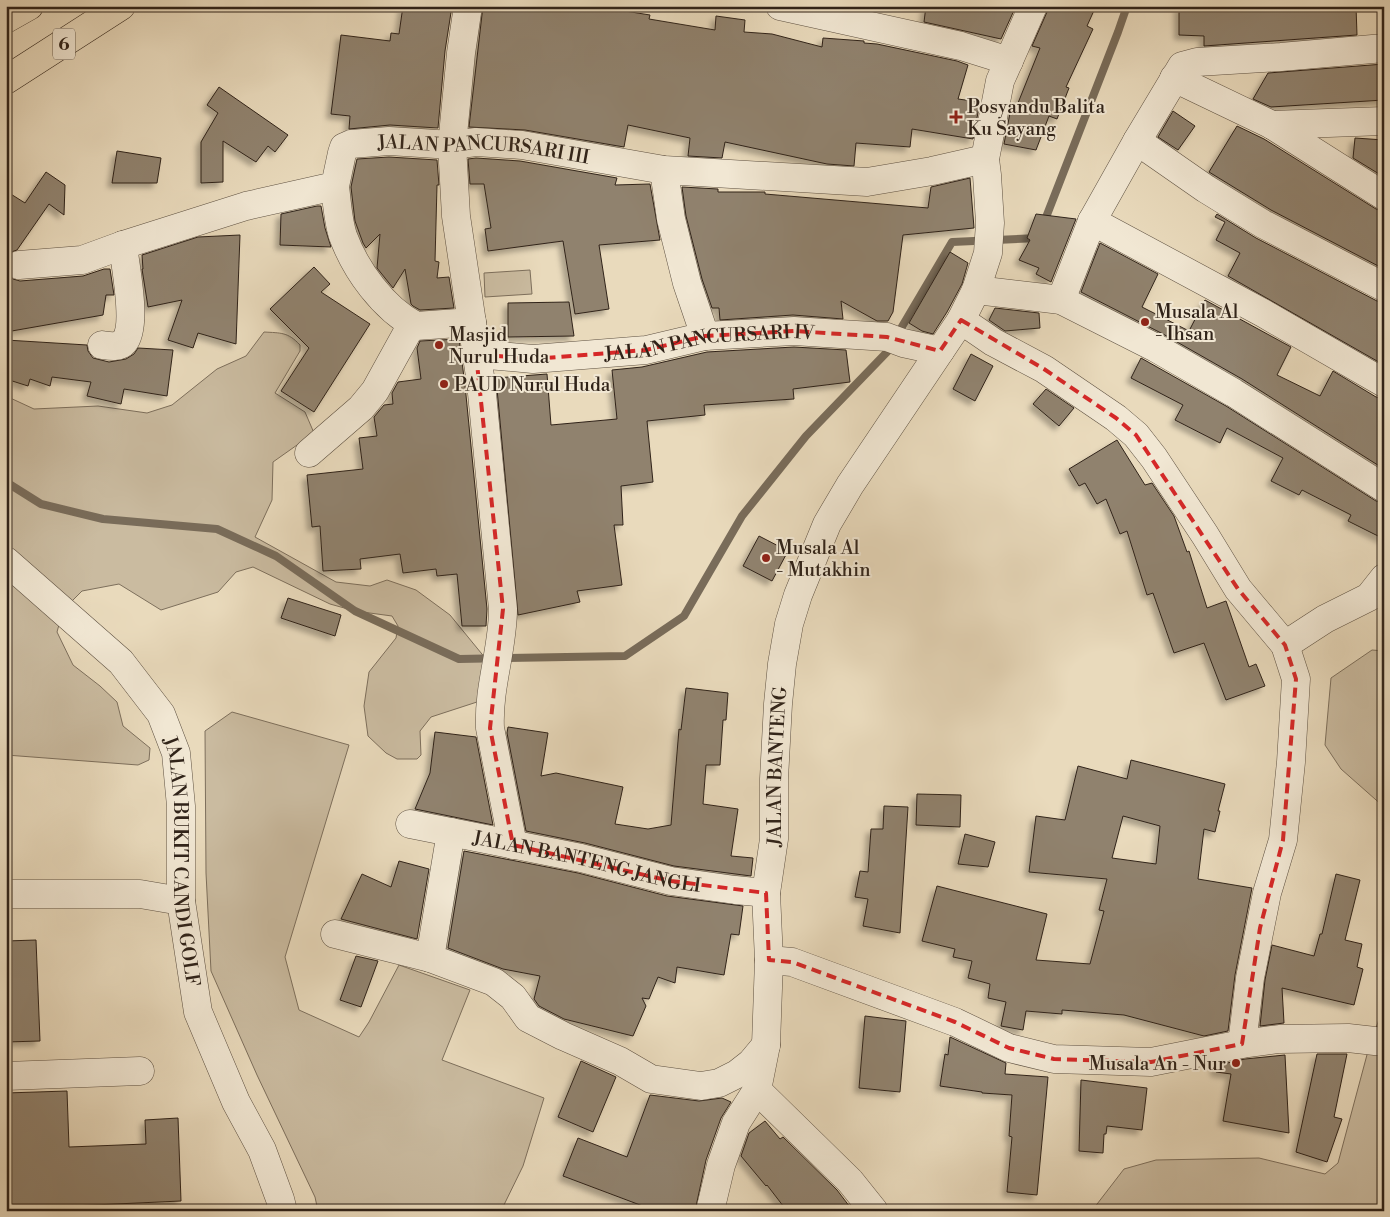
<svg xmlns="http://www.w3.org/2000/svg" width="1390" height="1217" viewBox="0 0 1390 1217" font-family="'Libre Bodoni',serif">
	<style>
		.green { fill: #cabba0; stroke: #7d6f5c }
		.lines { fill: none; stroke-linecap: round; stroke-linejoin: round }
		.stream { stroke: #796c5a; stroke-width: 8 }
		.building { fill: #90826e; stroke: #302319; fill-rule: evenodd; filter: url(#shadow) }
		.minor-casing { stroke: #5e5142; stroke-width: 29 }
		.highway-casing { stroke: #302319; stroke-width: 29 }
		.minor { stroke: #f1e7d3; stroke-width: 28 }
		.highway { stroke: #e9dabc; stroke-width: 28 }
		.marked { fill: none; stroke: #d62828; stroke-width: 4; stroke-dasharray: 10 6; stroke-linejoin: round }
		.poi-dot { fill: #8f2418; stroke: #f1e7d3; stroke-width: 2 }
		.labels { text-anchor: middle; stroke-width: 4; stroke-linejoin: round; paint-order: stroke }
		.shield { fill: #f1e7d3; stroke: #6a5e51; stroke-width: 1 }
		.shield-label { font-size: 18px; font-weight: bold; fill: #302319 }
		.poi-label { font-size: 19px; fill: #302319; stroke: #f1e7d3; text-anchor: start }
		.street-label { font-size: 19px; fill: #302319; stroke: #f1e7d3 }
	</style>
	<defs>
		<filter id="shadow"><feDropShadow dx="-4.5" dy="4.5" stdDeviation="2.5" flood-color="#0004"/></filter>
	</defs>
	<rect width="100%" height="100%" fill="#e9dabc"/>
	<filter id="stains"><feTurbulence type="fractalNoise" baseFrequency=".004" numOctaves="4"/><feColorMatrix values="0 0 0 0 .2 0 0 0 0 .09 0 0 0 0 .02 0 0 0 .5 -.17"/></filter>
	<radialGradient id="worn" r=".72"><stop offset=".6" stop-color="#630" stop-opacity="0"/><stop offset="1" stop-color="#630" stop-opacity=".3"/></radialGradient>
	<path class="green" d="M530,270L532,294L485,297L484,273Z
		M264,332C281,333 288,332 300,345V351L275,393L305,412L314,433L273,462L272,500L255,537L336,582L370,586L387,580L416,590L450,615L486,659L480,701L431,717L420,731L421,755L417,759H397L386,753L368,736L364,706L369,672L396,638L398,626L392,616L355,611L330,604L253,567L236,572L218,592L161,610L119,584L82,591L63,610L57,632L73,665L100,686L117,702L123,726L150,748L149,760L138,765L6,755V396L34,409L98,406L147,413L172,405L217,369L246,356Z
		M1372,650L1384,651V807L1341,769L1325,745L1331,678Z
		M232,712L349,745L285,957L299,1010L359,1037L369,1022L399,965L470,990L442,1060L544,1098L523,1166L501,1211H318L315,1197L257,1075L211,971L206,873L205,731Z
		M1384,1005V1211H1094V1208L1124,1169L1156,1160L1259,1158L1325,1174L1338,1163L1368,1051Z"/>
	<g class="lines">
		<path class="stream" d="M1043,225L1118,32L1127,6
			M6,482L41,504L103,519L217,529L276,556L355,611L459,659L625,656L684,616L742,516L806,436L887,352L952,242L1038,238"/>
	</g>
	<path class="building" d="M403,6H428L448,9V6H452L445,51L438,128L390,125L349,129L350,116L331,114L341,35L390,41L391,33L399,34Z
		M483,6H583L606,10V8L650,15L649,19L715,30L716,16L745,20L744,32L772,34L822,47L823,38L864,41V43L877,44L957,61L968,65L958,99L980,102L973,139L912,129L910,147L856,143L854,166L827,164L725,142L722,158L688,156L690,138L628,125L624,147L525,130L469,127Z
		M926,6H1016L1001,39L924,22Z
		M1048,6H1096L1087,26L1093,29L1066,87L1069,88L1057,119L1049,116L1036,150L1004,144L1011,108H1016L1040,48L1032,46L1047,12Z
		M1179,6H1356L1357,35L1204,46V36L1179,35Z
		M1384,64V100L1271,107L1253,99L1268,73Z
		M219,87L288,135L275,152L268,146L256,162L223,141V182L201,183V142L218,113L207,105Z
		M1173,111L1195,126L1178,150L1158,137Z
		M1237,126L1264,139L1376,209L1384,212V269L1271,210L1209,172Z
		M1355,138L1384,140V177L1353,158Z
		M117,151L161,158L157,183H112Z
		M389,157L437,160L439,185H437L435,261L439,262L437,278L449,277L454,308L420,310L413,306L411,304L405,269L393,288L377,268L380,234L366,248L363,243L355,221L351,187L357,159Z
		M476,158L520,161L617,178L615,185L650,184L660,240L599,245L609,309L575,314L563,241L488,251L485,229L491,228L484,184H470L468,159Z
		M46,172L65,185L64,215L49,204L17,250L11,252L6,257V191L25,203Z
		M970,178L974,228L903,235L893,312L888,321H877L841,301L843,319L793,315L720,320L719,308H712L702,279L686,216L682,187L718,189V192H765V194L928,208L931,187Z
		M317,206H321L325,228L331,247L280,245L281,214Z
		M1036,214L1076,219L1051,282L1036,274L1039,268L1019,260L1030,240L1027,238Z
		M1217,214L1256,238L1377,301L1384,302V365L1228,276L1240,253L1216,240L1225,222L1215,217Z
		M240,235L236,344L198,333L193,348L168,340L182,300L148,307L142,269H143L142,255L198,237Z
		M1100,243L1158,274L1142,307L1189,331L1205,300L1291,347L1277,375L1320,396L1333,371L1376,397L1384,399V469L1242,379L1163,334L1081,292Z
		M950,252L968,263L962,284L947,312L933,334L922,331L909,323Z
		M314,267L330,284L321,292L370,324L314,412L281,391L309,348L270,309Z
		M104,269H110L114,295H106L103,315L6,332V274L13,279L20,281L83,276Z
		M569,302L574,336L508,337V303Z
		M995,308L1039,313L1040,328L1005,331L989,320Z
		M459,339L465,385L487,609L486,626H462L457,574L437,576L436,569L403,573L400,554L360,559L361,569L323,571L320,526L312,527L307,475L363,469L359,438L377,436L374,417L384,405L393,404L392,393L398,382L421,379L417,348L420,341Z
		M6,340L87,345L88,351L93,358L109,362L126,359L134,354L138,348L173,350L167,396L124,389L121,404L87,396L91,382L52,377L50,386L30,379L28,386L6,379Z
		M794,347L846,350L850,382L793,389L794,399L704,405L705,415L647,421L653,482L621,486L623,525H614L622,585L577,591L580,602L518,615L496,378L547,374L551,425L617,419L612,370L642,367L707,352Z
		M971,354L993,366L975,401L953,389Z
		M1141,358L1226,406L1376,501L1384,504V539L1348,521L1351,515L1302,490L1299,495L1271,481L1283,458L1227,428L1220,443L1175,420L1183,405L1131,378Z
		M1046,389L1074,408L1059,426L1033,404Z
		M1117,440L1145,485L1152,483L1174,516L1187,552L1189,551L1207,608L1226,601L1249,667L1256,664L1265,686L1226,700L1204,643L1174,653L1153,593L1147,595L1127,531L1120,534L1106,499L1097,504L1085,483L1079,486L1069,469Z
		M759,536L788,551L772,581L743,566Z
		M288,598L341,615L335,636L281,618Z
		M686,688L728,693L726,720H723L720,765H706L703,804L738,809L731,856L753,858L751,876L674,866L585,843L526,831L507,733L508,727L548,733L541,776L556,773L623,787L615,824L648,829L671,825L679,729L681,730Z
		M435,732L476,737L493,825L415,809L430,773Z
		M1131,760L1225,784L1218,811H1220L1215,832L1204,829L1198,879L1252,888L1235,975L1228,1031L1204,1036L1124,1015L1062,1010V1014L1026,1011L1023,1030L1001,1026L1006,1002L988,998L990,984L968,978L972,961L953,957L955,949L922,941L937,886L1047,914L1036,960L1090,964L1104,911L1099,910L1107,879L1029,872L1036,816L1065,820L1078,766L1127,779ZM1123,816L1160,826L1156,864L1112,858Z
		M917,794L961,795L960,827L916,825Z
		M884,806L908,807L900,933L863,926L868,899L855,897L860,871L868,872L871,829H883Z
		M965,834L995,842L988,867L958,864Z
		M464,851L578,873L667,896L743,906L739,935L731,934L724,975L677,967L675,983L658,977L649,999L642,998L646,1006L633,1036L564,1019L539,1006L534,999L540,976L503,969L448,948Z
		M399,861L429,869L417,939L341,919L362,874L391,887Z
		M1336,874L1360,880L1345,940L1362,944L1357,967L1363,969L1354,1005L1282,988L1284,1023L1260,1026L1265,980L1272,945L1314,956L1320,934H1322Z
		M36,940L40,1041L6,1042V941Z
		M356,956L378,961L361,1007L340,1000Z
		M865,1016L906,1021L900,1092L859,1088Z
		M950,1037L1006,1063L1005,1074L1048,1077L1037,1195L1007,1192L1012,1137L1009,1136L1012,1095L982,1093V1092L940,1086L945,1054L948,1055Z
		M1317,1054H1347L1334,1117L1342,1119L1327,1162L1296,1152Z
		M1285,1055L1289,1133L1223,1121L1231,1074L1216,1072L1214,1066L1245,1059Z
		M581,1061L616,1077L593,1132L558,1117Z
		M1081,1080L1147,1088L1142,1130L1107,1126L1106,1134H1104L1103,1153L1079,1151Z
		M67,1091L69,1147L146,1144L145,1120L178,1118L181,1201L72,1206V1211H6V1093Z
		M650,1095L699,1101L722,1098L731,1102L721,1118L706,1160L695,1211H656L563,1176L578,1138L627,1157Z
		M765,1121L780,1139L783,1137L837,1190L853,1211H787L767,1185L766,1186L741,1156L749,1133Z"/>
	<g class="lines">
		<g class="minor-casing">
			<g id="minor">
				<path d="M468,6L461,53L452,145L456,216L481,383L503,609C503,649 488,687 490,728L513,845"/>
				<path d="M780,6L961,46L1009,61"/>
				<path d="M1174,78L1272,125L1384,196"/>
				<path d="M1272,125L1384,121"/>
				<path d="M1137,141L1206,189L1263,224L1384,287"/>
				<path d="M664,170L671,219L687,283L705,336"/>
				<path d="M335,186C337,203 338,221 343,236C356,271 383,308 416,326L472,322"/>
				<path d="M1092,221L1263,313L1384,383"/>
				<path id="s1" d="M19,265L82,260L123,245L246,206L335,186L342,153L344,147L351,144L389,141L452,145L476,142L522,145L664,170L867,182L932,171L985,159"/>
				<path d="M976,290L1061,300L1156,348L1234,393L1384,488"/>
				<path d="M1061,300L1092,221L1137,141L1182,66L1197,62L1281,57L1384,48"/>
				<path d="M961,320L993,342L1044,369L1116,418L1136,435L1154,458L1205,535L1238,589L1285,645L1296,679L1291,762L1283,840L1267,893L1250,978L1242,1044"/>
				<path d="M102,345C109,346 119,348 124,342C138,326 125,266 123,245"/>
				<path id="s2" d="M476,354L533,359L646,350L705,336L794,331L887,337L903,343L940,351"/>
				<path d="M309,453L361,408L375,391L412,324"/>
				<path id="s3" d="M6,561L121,662L161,714L176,753L181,806V901L198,1012L236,1102L262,1150L280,1199L283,1211"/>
				<path d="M1285,645L1325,619L1369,597L1384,578"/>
				<path id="s4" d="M410,824L581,858L671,881L735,890L766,893"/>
				<path d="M451,832L430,958L494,982L513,997L528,1018L563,1036L620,1061L651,1079L701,1086L719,1083L737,1074L751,1063L766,1045"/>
				<path d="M6,894H140L181,901"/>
				<path d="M335,934L430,958"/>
				<path d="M769,960L792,962L955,1022L1009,1048L1054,1059L1151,1062L1242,1044L1279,1039L1348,1038L1384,1042"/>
				<path d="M6,1076L140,1071"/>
				<path d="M710,1211L721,1165L736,1123L757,1090"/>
				<path id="s5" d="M874,1211L850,1181L757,1090L766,1045L769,960L766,893L774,839V779L778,704L782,664L789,624L798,595L827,524L850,485L961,320L976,290L988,253L990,223L987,175L985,159L1000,81L1033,6"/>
			</g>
		</g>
		<g class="highway-casing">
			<path id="highway" d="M6,19L29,6
				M6,80L121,6"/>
		</g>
		<use href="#minor" class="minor"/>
		<use href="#highway" class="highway"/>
	</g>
	<path class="marked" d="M961,320L1044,369L1116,418L1136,435L1238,589L1285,645L1296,679L1283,840L1260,928L1242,1044L1151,1062L1054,1059L1009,1048L955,1022L792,962L769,960L766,893L671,881L513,845L490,728L503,609L476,354L533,359L646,350L705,336L794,331L887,337L940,351Z"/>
	<g class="poi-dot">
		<path d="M953.5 109.5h5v5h5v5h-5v5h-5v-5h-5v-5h5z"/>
		<circle cx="1145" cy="322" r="5"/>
		<circle cx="439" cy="345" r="5"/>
		<circle cx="444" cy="384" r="5"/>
		<circle cx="766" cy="558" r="5"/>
		<circle cx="1236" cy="1063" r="5"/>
	</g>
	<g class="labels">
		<rect class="shield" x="53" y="28.5" width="22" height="31" rx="4"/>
		<g class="shield-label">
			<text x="64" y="50">6</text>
		</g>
		<g class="poi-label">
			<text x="967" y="113">Posyandu Balita<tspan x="967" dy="22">Ku Sayang</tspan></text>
			<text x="1155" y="318">Musala Al<tspan x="1155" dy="22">- Ihsan</tspan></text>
			<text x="449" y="341">Masjid<tspan x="449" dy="22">Nurul Huda</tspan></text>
			<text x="454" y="391">PAUD Nurul Huda</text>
			<text x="776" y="554">Musala Al<tspan x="776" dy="22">- Mutakhin</tspan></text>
			<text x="1226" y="1070" text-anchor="end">Musala An - Nur</text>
		</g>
		<g class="street-label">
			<text dy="7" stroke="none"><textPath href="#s1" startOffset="508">JALAN PANCURSARI III</textPath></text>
			<text dy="7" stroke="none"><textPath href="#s2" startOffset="235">JALAN PANCURSARI IV</textPath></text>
			<text dy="7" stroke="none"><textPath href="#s5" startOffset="494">JALAN BANTENG</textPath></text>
			<text dy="7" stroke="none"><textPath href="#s4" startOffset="181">JALAN BANTENG JANGLI</textPath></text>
			<text dy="7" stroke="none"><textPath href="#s3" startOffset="369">JALAN BUKIT CANDI GOLF</textPath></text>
		</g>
	</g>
	<rect width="1390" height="1217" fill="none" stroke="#e9dabc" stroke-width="25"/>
	<rect x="8" y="8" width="1375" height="1202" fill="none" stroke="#302319" stroke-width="2.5"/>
	<rect x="12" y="12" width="1365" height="1192" fill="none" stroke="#302319"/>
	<rect width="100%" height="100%" filter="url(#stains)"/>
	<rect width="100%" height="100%" fill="url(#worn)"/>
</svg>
